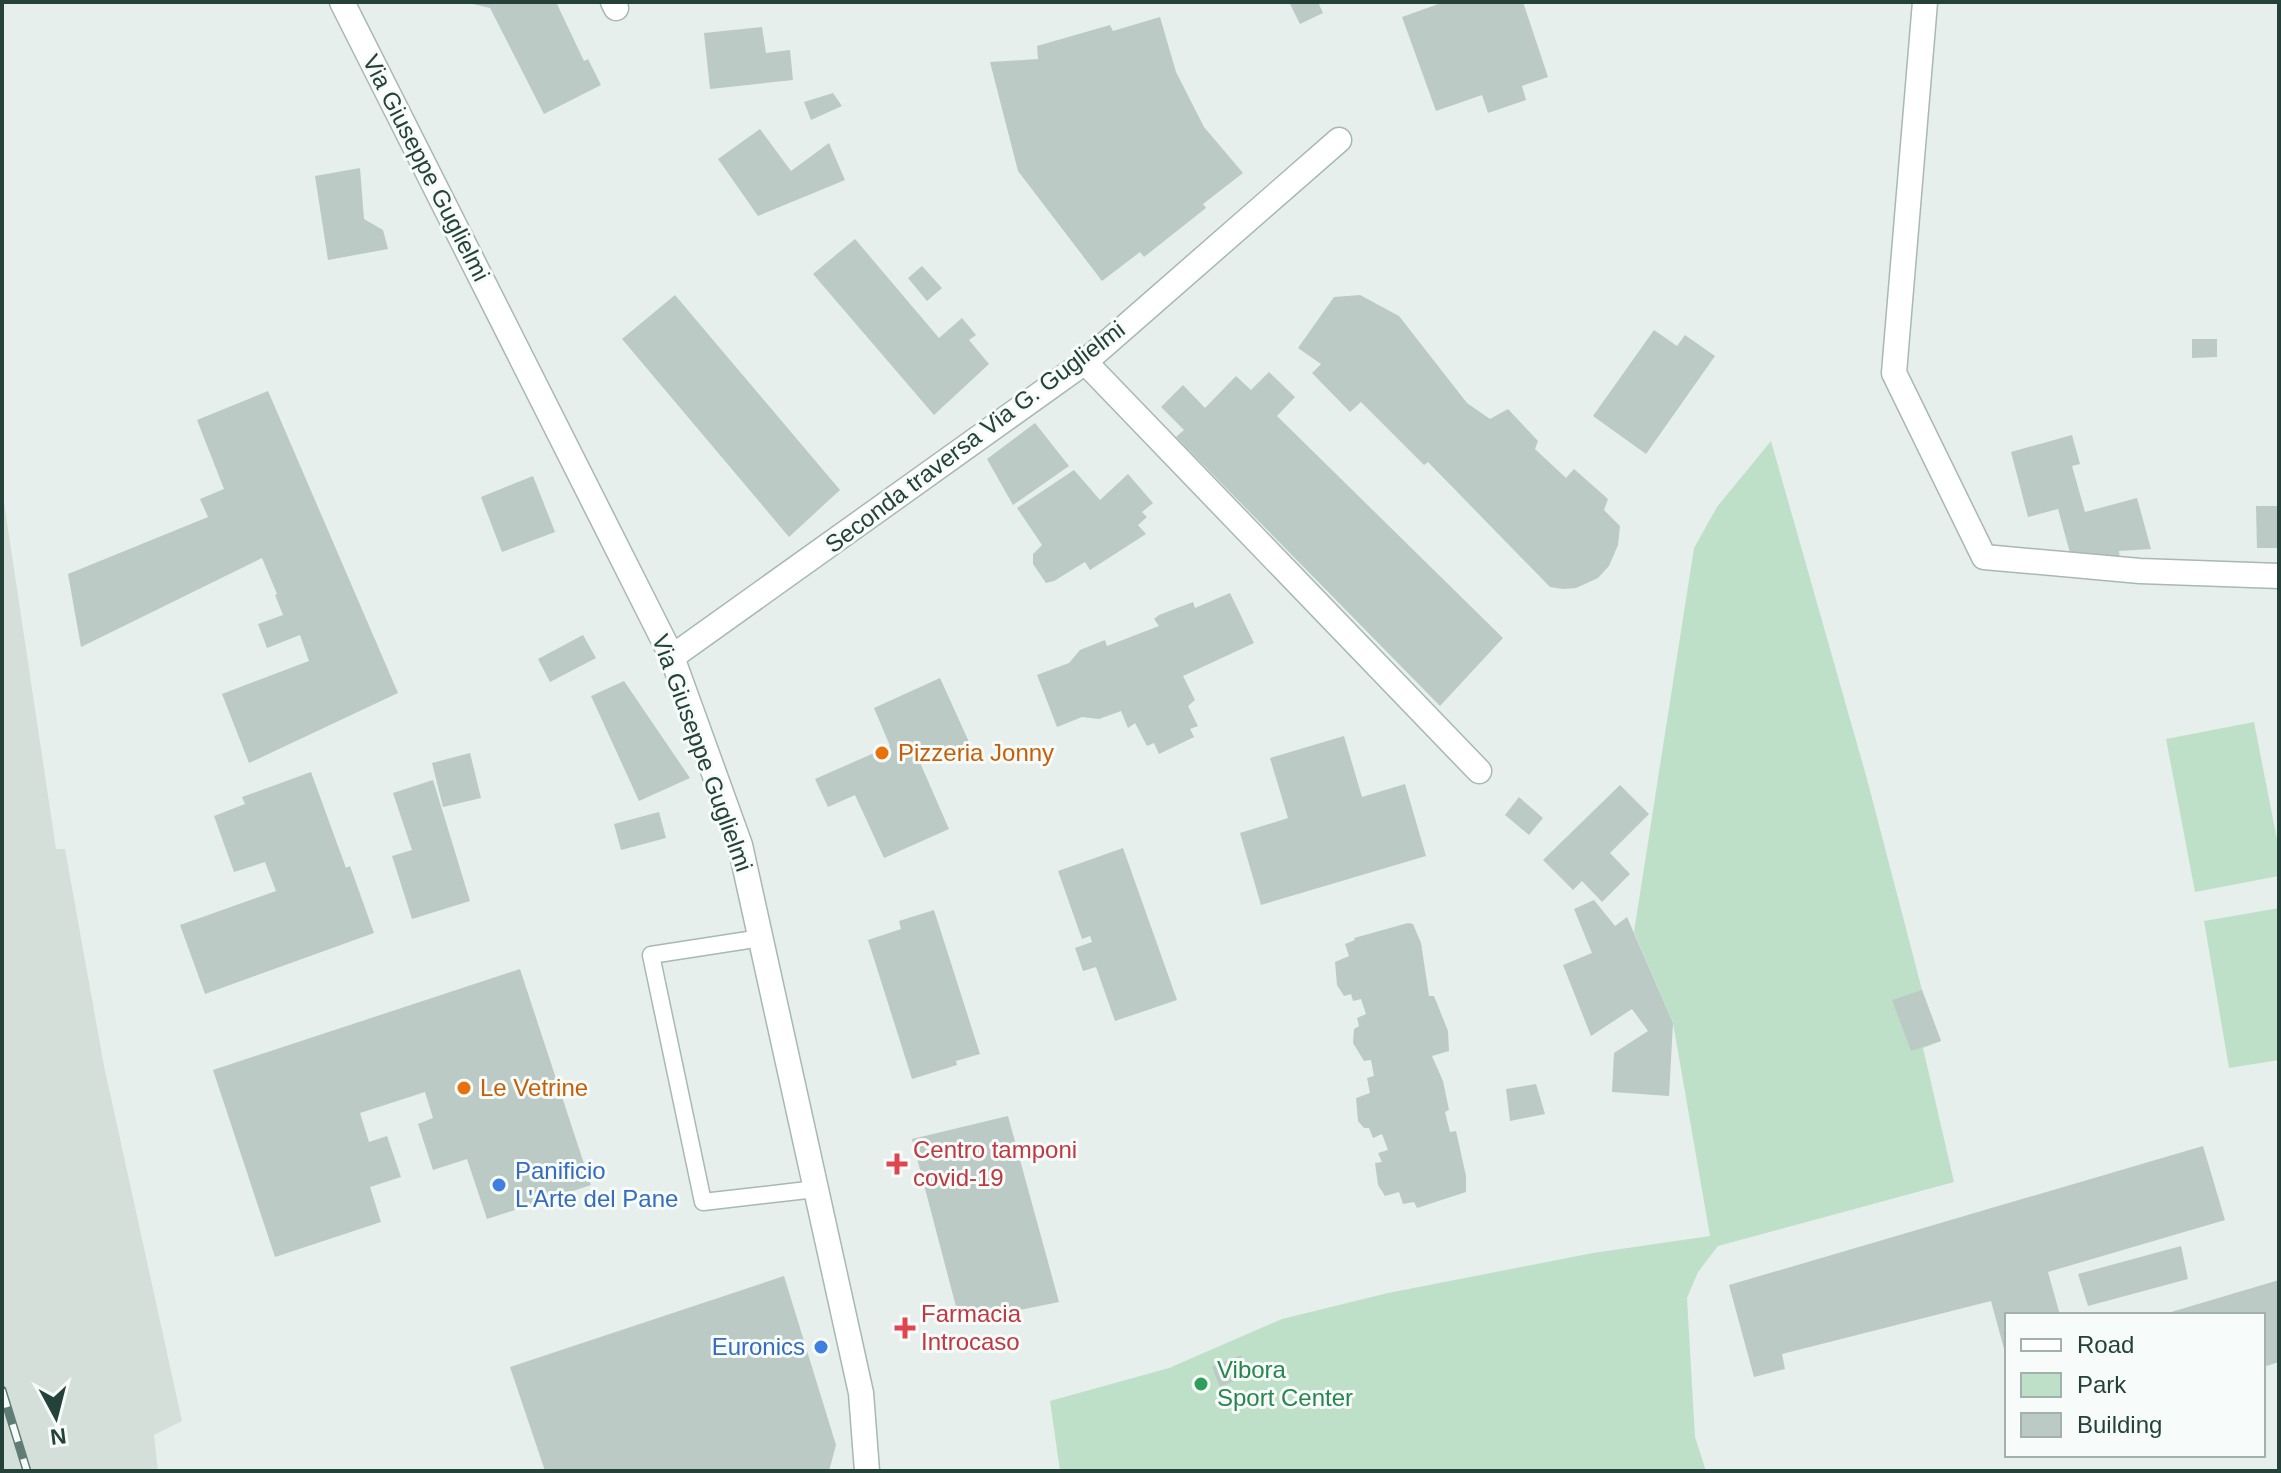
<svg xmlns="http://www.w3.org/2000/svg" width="2281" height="1473" viewBox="0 0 2281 1473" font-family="Arial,sans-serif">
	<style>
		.built { fill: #d4dfda }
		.green { fill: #bfe0c8 }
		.building { fill: #bbcac4 }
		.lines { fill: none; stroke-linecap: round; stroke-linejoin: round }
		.lane-casing { stroke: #a8b8b2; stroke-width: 19 }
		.street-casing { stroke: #a8b8b2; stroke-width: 27 }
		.lane { stroke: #fff; stroke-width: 16 }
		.street { stroke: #fff; stroke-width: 24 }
		.rail-casing { stroke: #5f7d75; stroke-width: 9 }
		.rail { stroke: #f7fbf9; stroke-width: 6; stroke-dasharray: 18; stroke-linecap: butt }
		.food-dot { fill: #e8710a; stroke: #f7fbf9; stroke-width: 3 }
		.health-dot { fill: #e0444e; stroke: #f7fbf9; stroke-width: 3 }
		.shop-dot { fill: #3f7fe0; stroke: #f7fbf9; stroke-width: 3 }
		.leisure-dot { fill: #2e9e5b; stroke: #f7fbf9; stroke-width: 3 }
		.labels { text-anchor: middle; stroke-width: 6; stroke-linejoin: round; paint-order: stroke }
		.street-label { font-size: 24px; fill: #24423a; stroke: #f7fbf9 }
		.food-label { font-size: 24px; fill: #c56008; stroke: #f7fbf9; text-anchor: start }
		.health-label { font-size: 24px; fill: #be3a42; stroke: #f7fbf9; text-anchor: start }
		.shop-label { font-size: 24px; fill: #366cbe; stroke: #f7fbf9; text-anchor: start }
		.leisure-label { font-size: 24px; fill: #27864d; stroke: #f7fbf9; text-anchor: start }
	</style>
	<rect width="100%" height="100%" fill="#e6efeb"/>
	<path class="built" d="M2,489L56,849H65L104,1066L182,1421L154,1435L158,1471H2Z"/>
	<path class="green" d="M1771,441L1867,779L1922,990L1941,1041L1923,1048L1954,1182L1718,1246L1698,1272L1687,1298L1695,1437L1706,1471H1060L1050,1401L1169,1368L1282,1319L1388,1293L1593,1253L1710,1236L1673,1023L1634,932L1694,548L1717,507Z
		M2254,722L2279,850V876L2195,892L2166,739Z
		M2279,908V1060L2229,1068L2204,921Z"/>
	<path class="building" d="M464,2H556L584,61L588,59L601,85L544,114L490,8Z
		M1289,2H1318L1323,13L1300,24Z
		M1444,2H1523L1548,77L1522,86L1526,100L1488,113L1482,95L1436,111L1402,17Z
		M1160,17L1176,72L1204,127L1243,173L1203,204L1206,208L1144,257L1140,252L1102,281L1018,171L990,62L1038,59L1037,46L1110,25L1113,31Z
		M762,27L766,53L790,50L793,80L710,89L704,33Z
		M833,93L842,106L811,120L804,102Z
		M760,129L791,171L829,143L845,180L758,216L718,159Z
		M360,168L364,219L383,230L388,249L328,260L315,176Z
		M855,239L939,338L962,318L976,335L969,340L989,364L934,415L813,274Z
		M922,266L942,288L927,301L908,278Z
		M675,295L840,490L789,537L622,339Z
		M1360,295L1399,316L1467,403L1490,419L1508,409L1538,441L1535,449L1566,478L1574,469L1608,499L1604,510L1620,526L1618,545L1609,566L1598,578L1576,588L1563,589L1550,587L1428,462L1424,465L1361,402L1350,412L1312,373L1321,364L1298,348L1334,297Z
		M1654,330L1677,346L1685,335L1715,356L1646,454L1593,416Z
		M2192,339H2217V357L2192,358Z
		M1269,372L1295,397L1277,416L1503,638L1440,706L1176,437L1184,430L1161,407L1183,385L1205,408L1236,376L1251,390Z
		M268,391L398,693L249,763L222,694L309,661L300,635L267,648L258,624L283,615L275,595L277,594L262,558L81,647L68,574L208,517L200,499L224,489L197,420Z
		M1035,423L1069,466L1013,505L987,459Z
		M2072,435L2080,464L2072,466L2085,512L2137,498L2151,549L2119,551L2120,562L2070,553L2058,509L2028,517L2011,452Z
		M1074,470L1100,500L1128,474L1153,503L1142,512L1147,517L1138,525L1146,534L1090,570L1085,562L1054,581L1046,583L1033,564V554L1042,545L1017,508Z
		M533,476L555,532L502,552L481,497Z
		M2256,506H2279V548H2257Z
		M1230,593L1254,643L1183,676L1195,700L1188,706L1198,726L1190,729L1194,737L1159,754L1154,743L1147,746L1135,723L1128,728L1121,711L1099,719L1082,717L1057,727L1037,675L1069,663L1080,650L1105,640L1107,646L1159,626L1154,619L1159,615L1193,602L1195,608Z
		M583,635L596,658L550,682L538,659Z
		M940,678L969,742L939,755L936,749L918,758L949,829L884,858L855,795L828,807L815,779L890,746L874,708Z
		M624,681L690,778L639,801L591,696Z
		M1344,736L1362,797L1405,784L1426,856L1261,905L1240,833L1288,818L1270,758Z
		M470,753L481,798L443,807L432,763Z
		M311,772L346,868L350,866L374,933L205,994L180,925L276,891L265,862L234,872L214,816L245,804L242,797Z
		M433,780L470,901L412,919L392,856L412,850L393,793Z
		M1620,785L1649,814L1610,853L1630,874L1602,902L1582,881L1573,890L1543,860Z
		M1519,797L1543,818L1529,835L1505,815Z
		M659,812L666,838L621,850L614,824Z
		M1123,848L1177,1000L1115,1021L1096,967L1083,971L1075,948L1092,942L1090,936L1082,939L1058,871Z
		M1594,900L1615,926L1627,917L1673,1023L1669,1096L1612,1092L1614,1053L1648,1031L1632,1009L1591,1036L1563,965L1592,953L1574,909Z
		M934,910L980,1054L956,1061L957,1065L912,1079L868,940L901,929L899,921Z
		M1408,923L1413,924L1421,943L1429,996H1434L1448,1031L1449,1051L1432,1056L1443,1081L1449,1110L1445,1112L1450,1132L1456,1131L1466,1176V1192L1417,1208L1414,1202L1403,1204L1399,1192L1385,1196L1378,1185L1375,1163L1382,1162L1378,1153L1388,1150L1382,1134L1373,1138L1369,1128H1364L1358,1121L1356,1098L1370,1093L1367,1078L1374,1076L1371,1060L1364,1061L1353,1043L1354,1029L1359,1026L1357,1018L1366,1014L1361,999L1353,1001L1351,994L1344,996L1337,985L1335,962L1349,956L1345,944L1355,940L1354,938Z
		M520,969L591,1185L487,1219L467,1159L433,1170L418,1124L433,1118L425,1092L360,1113L369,1142L387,1136L401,1177L370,1187L381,1222L275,1257L213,1070Z
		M1922,990L1941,1041L1911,1051L1892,1000Z
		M1536,1084L1545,1114L1510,1121L1506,1089Z
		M1008,1116L1059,1302L960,1322L912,1139Z
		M2203,1146L2225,1220L2048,1272L2060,1315H2007V1360L1991,1301L1782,1354L1785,1369L1754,1377L1729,1285Z
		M2181,1246L2188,1279L2088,1306L2078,1274Z
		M784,1276L836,1445L829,1471H545L510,1367Z
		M2279,1280V1362L2263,1367V1315H2161Z
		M1241,1355L1249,1375L1220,1387L1212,1367Z"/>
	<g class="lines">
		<g class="lane-casing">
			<path id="lane" d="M761,938L651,955L703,1202L816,1189"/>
		</g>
		<g class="street-casing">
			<path id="street" d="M342,2L672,657L740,845L861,1393L867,1471
				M613,2L616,8
				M1925,2L1894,373L1984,557L2140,571L2279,576
				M1085,362L1479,771
				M672,657L1085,362L1339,140"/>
		</g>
		<use href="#lane" class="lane"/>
		<use href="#street" class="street"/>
		<g class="rail-casing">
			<path id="rail" d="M2,1390L27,1471"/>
		</g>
		<use href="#rail" class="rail"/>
	</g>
	<g class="food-dot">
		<circle cx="882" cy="753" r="8"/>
		<circle cx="464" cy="1088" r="8"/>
	</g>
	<g class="health-dot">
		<path d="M893 1152h8v8h8v8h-8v8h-8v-8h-8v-8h8z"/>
		<path d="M901 1316h8v8h8v8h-8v8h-8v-8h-8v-8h8z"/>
	</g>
	<g class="shop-dot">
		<circle cx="499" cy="1185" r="8"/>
		<circle cx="821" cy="1347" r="8"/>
	</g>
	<circle class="leisure-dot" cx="1201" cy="1384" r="8"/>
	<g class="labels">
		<g class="street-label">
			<text transform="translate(426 168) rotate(63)" y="8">Via Giuseppe Guglielmi</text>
			<text transform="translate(975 437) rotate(-37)" y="8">Seconda traversa Via G. Guglielmi</text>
			<text transform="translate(702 753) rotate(70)" y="8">Via Giuseppe Guglielmi</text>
		</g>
		<g class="food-label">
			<text x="898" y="761">Pizzeria Jonny</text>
			<text x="480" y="1096">Le Vetrine</text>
		</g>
		<g class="health-label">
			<text x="913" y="1158">Centro tamponi<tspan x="913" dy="28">covid-19</tspan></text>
			<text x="921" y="1322">Farmacia<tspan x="921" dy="28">Introcaso</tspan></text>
		</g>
		<g class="shop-label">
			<text x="515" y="1179">Panificio<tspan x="515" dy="28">L'Arte del Pane</tspan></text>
			<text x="805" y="1355" text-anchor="end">Euronics</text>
		</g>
		<g class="leisure-label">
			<text x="1217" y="1378">Vibora<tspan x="1217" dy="28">Sport Center</tspan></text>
		</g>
	</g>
	<rect width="2281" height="1473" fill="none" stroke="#24423a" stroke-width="8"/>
	<rect x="2005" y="1313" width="260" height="144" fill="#f7fbf9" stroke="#a3b1ad" stroke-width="2"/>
	<rect x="2021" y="1339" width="40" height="12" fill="#ffffff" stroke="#a3b1ad" stroke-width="2"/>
	<text x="2077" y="1353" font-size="24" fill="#24423a">Road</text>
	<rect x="2021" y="1373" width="40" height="24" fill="#bfe0c8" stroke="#a3b1ad" stroke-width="2"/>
	<text x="2077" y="1393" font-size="24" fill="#24423a">Park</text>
	<rect x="2021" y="1413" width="40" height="24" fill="#bbcac4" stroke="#a3b1ad" stroke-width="2"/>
	<text x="2077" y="1433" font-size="24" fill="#24423a">Building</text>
	<g transform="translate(56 1417) rotate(173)" stroke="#f7fbf9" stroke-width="6" paint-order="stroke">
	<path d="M0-6L14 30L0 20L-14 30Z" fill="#24423a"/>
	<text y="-12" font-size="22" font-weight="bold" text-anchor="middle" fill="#24423a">N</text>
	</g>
</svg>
